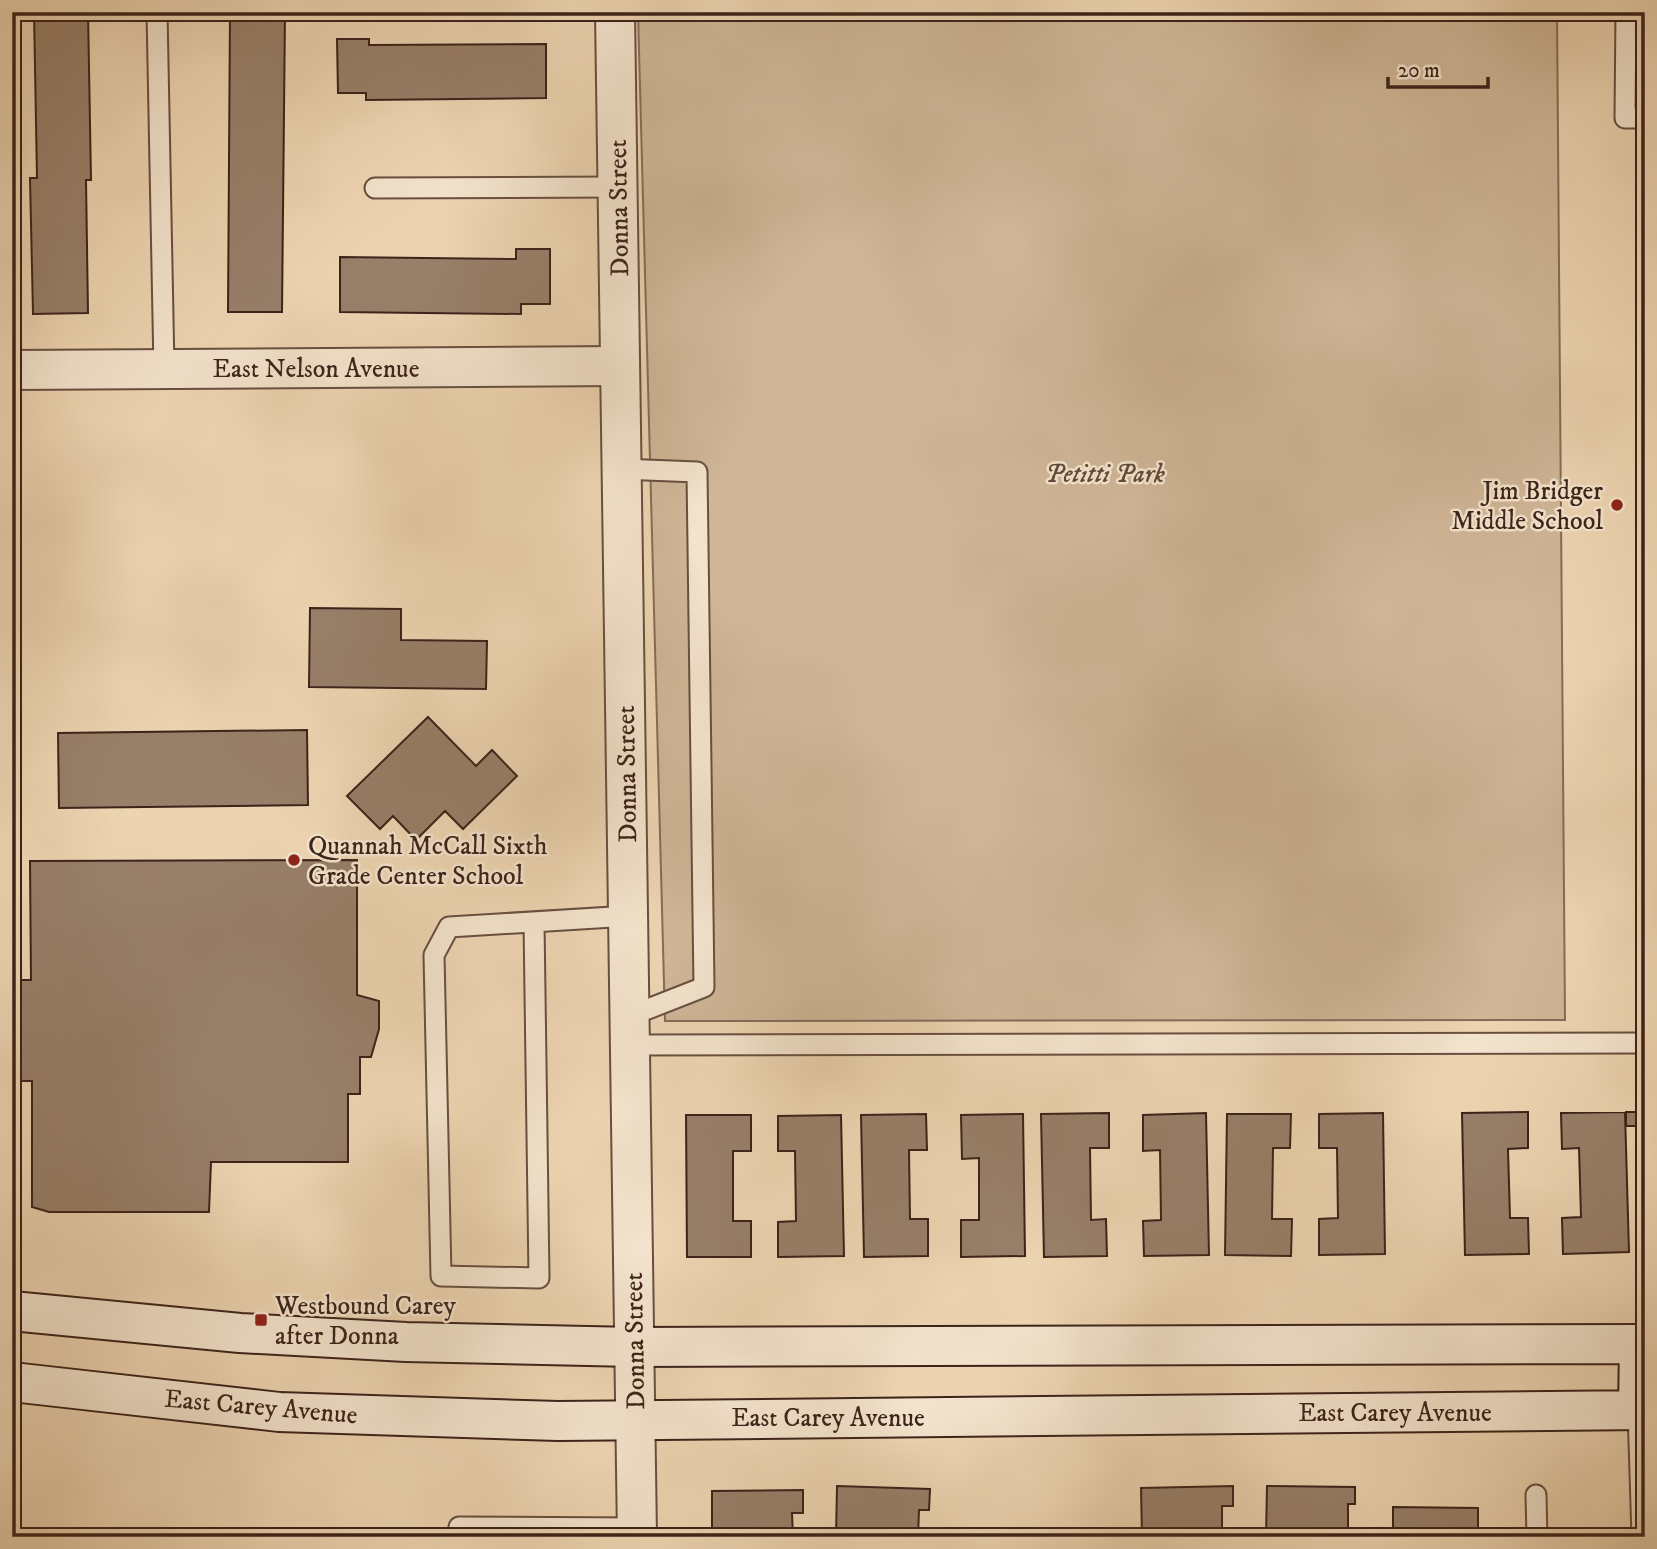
<svg xmlns="http://www.w3.org/2000/svg" width="1657" height="1549" viewBox="0 0 1657 1549" font-family="'IM FELL DW Pica',serif">
	<style>
		.green { fill: #cfb697; stroke: #866c58; stroke-width: 2 }
		.building { fill: #987f69; stroke: #3c231a; stroke-width: 2 }
		.lines { fill: none; stroke-linecap: round; stroke-linejoin: round }
		.service-casing { stroke: #684f40; stroke-width: 23 }
		.minor-casing { stroke: #684f40; stroke-width: 42 }
		.tertiary-casing { stroke: #684f40; stroke-width: 42 }
		.secondary-casing { stroke: #3c231a; stroke-width: 42 }
		.service { stroke: #f3e3cc; stroke-width: 19 }
		.minor { stroke: #f3e3cc; stroke-width: 38 }
		.tertiary { stroke: #f3e3cc; stroke-width: 38 }
		.secondary { stroke: #f3e3cc; stroke-width: 38 }
		.poi-dot { fill: #8f2418; stroke: #f3e3cc; stroke-width: 2.5 }
		.labels { text-anchor: middle; stroke-width: 5; stroke-linejoin: round; paint-order: stroke }
		.street-label { font-size: 26px; fill: #3c231a; stroke: #f3e3cc }
		.park-label { font-size: 26px; font-style: italic; fill: #614839; stroke: #f3e3cc }
		.poi-label { font-size: 26px; fill: #3c231a; stroke: #f3e3cc; text-anchor: start }
	</style>
	<rect width="100%" height="100%" fill="#edd4b1"/>
	<filter id="stains"><feTurbulence type="fractalNoise" baseFrequency=".00286" numOctaves="4"/><feColorMatrix values="0 0 0 0 .2 0 0 0 0 .09 0 0 0 0 .02 0 0 0 .5 -.17"/></filter>
	<radialGradient id="worn" r=".72"><stop offset=".6" stop-color="#630" stop-opacity="0"/><stop offset="1" stop-color="#630" stop-opacity=".3"/></radialGradient>
	<path class="green" d="M638,12H1557L1565,1020L665,1021Z"/>
	<path class="building" d="M34,12H88L91,180H86L88,313L33,314L30,178H37Z
		M230,12H285L282,312H228Z
		M337,39H369V45L546,44V98L366,100V93H338Z
		M516,249H550V304H521V314L340,312V257L516,259Z
		M310,608L401,609V640L487,641L486,689L309,687Z
		M428,717L476,766L492,750L517,776L463,829L445,811L416,840L393,816L380,829L347,796Z
		M307,730L308,805L59,808L58,733Z
		M357,860V995L379,1001V1029L371,1057H360V1094H348V1162H211L209,1212H49L32,1207V1081H12V980H31L30,861Z
		M1528,1112V1148L1508,1149L1510,1218H1528L1529,1254L1465,1255L1462,1113Z
		M1625,1112L1629,1252L1563,1254L1562,1218L1581,1217L1579,1148L1562,1149L1561,1113Z
		M1626,1112H1645V1126H1626Z
		M1109,1113V1148H1090L1091,1220L1106,1219L1107,1256L1044,1257L1041,1114Z
		M1206,1113L1209,1255L1144,1256L1143,1221L1161,1220L1160,1150L1143,1151V1115Z
		M1383,1113L1385,1254L1319,1255V1219L1338,1218L1337,1148H1319V1114Z
		M926,1114L927,1150H909L910,1219H928V1256L864,1257L861,1115Z
		M1023,1114L1025,1256L961,1257V1220H979V1158L962,1159L961,1115Z
		M1227,1114H1291L1290,1148H1273L1272,1219H1292L1291,1256L1225,1255Z
		M686,1115H751V1151H733V1221H751V1257H687Z
		M841,1115L844,1256L778,1257V1222L796,1221L795,1151H778V1116Z
		M837,1486L930,1489L929,1510H919L918,1537H836Z
		M1233,1486V1506H1222V1537H1142L1141,1488Z
		M1267,1486L1355,1487V1504H1348V1537H1266Z
		M803,1490V1513H792L793,1537H712V1491Z
		M1393,1507L1478,1508V1537H1393Z"/>
	<g class="lines">
		<g class="service-casing">
			<path id="service" d="M157,12L164,369
				M1626,12L1625,118H1645
				M375,188L618,187
				M621,469L697,472L704,987L630,1016
				M534,922L539,1278L441,1276L434,955L449,927L629,916
				M630,1045L1645,1043
				M1638,1410L1642,1537
				M1536,1495L1537,1537
				M459,1527L637,1528"/>
		</g>
		<g class="minor-casing">
			<path id="minor" d="M12,370L620,366"/>
		</g>
		<g class="tertiary-casing">
			<path id="tertiary" d="M615,12L637,1537"/>
		</g>
		<g class="secondary-casing">
			<path id="secondary" d="M12,1311L240,1333L406,1342L634,1347L1645,1344
				M12,1382L279,1412L558,1421L1645,1410
				M1638,1410L1639,1344"/>
		</g>
		<use href="#service" class="service"/>
		<use href="#minor" class="minor"/>
		<use href="#tertiary" class="tertiary"/>
		<use href="#secondary" class="secondary"/>
	</g>
	<g class="poi-dot">
		<circle cx="1617" cy="505" r="7"/>
		<circle cx="294" cy="860" r="7"/>
		<rect x="254" y="1313" width="14" height="14" rx="3.5"/>
	</g>
	<g class="labels">
		<g class="street-label">
			<text transform="translate(618 208) rotate(-91)" y="9">Donna Street</text>
			<text x="316" y="377">East Nelson Avenue</text>
			<text transform="translate(626 774) rotate(-91)" y="9">Donna Street</text>
			<text transform="translate(634 1341) rotate(-91)" y="9">Donna Street</text>
			<text transform="translate(261 1406) rotate(5)" y="9">East Carey Avenue</text>
			<text x="1395" y="1421">East Carey Avenue</text>
			<text x="828" y="1426">East Carey Avenue</text>
		</g>
		<g class="park-label">
			<text x="1105" y="482">Petitti Park</text>
		</g>
		<g class="poi-label">
			<text x="1603" y="499" text-anchor="end">Jim Bridger<tspan x="1603" dy="30">Middle School</tspan></text>
			<text x="308" y="854">Quannah McCall Sixth<tspan x="308" dy="30">Grade Center School</tspan></text>
			<text x="275" y="1314">Westbound Carey<tspan x="275" dy="30">after Donna</tspan></text>
		</g>
	</g>
	<rect width="1657" height="1549" fill="none" stroke="#edd4b1" stroke-width="42"/>
	<rect x="14" y="14" width="1629" height="1521" fill="none" stroke="#3c231a" stroke-width="3.5"/>
	<rect x="21" y="21" width="1615" height="1507" fill="none" stroke="#3c231a" stroke-width="2"/>
	<path d="M1388 77v10h100v-10" fill="none" stroke="#3c231a" stroke-width="3.5"/>
	<text x="1398" y="77" font-size="21" fill="#3c231a" stroke="#f3e3cc" stroke-width="5" paint-order="stroke">20 m</text>
	<rect width="100%" height="100%" filter="url(#stains)"/>
	<rect width="100%" height="100%" fill="url(#worn)"/>
</svg>
